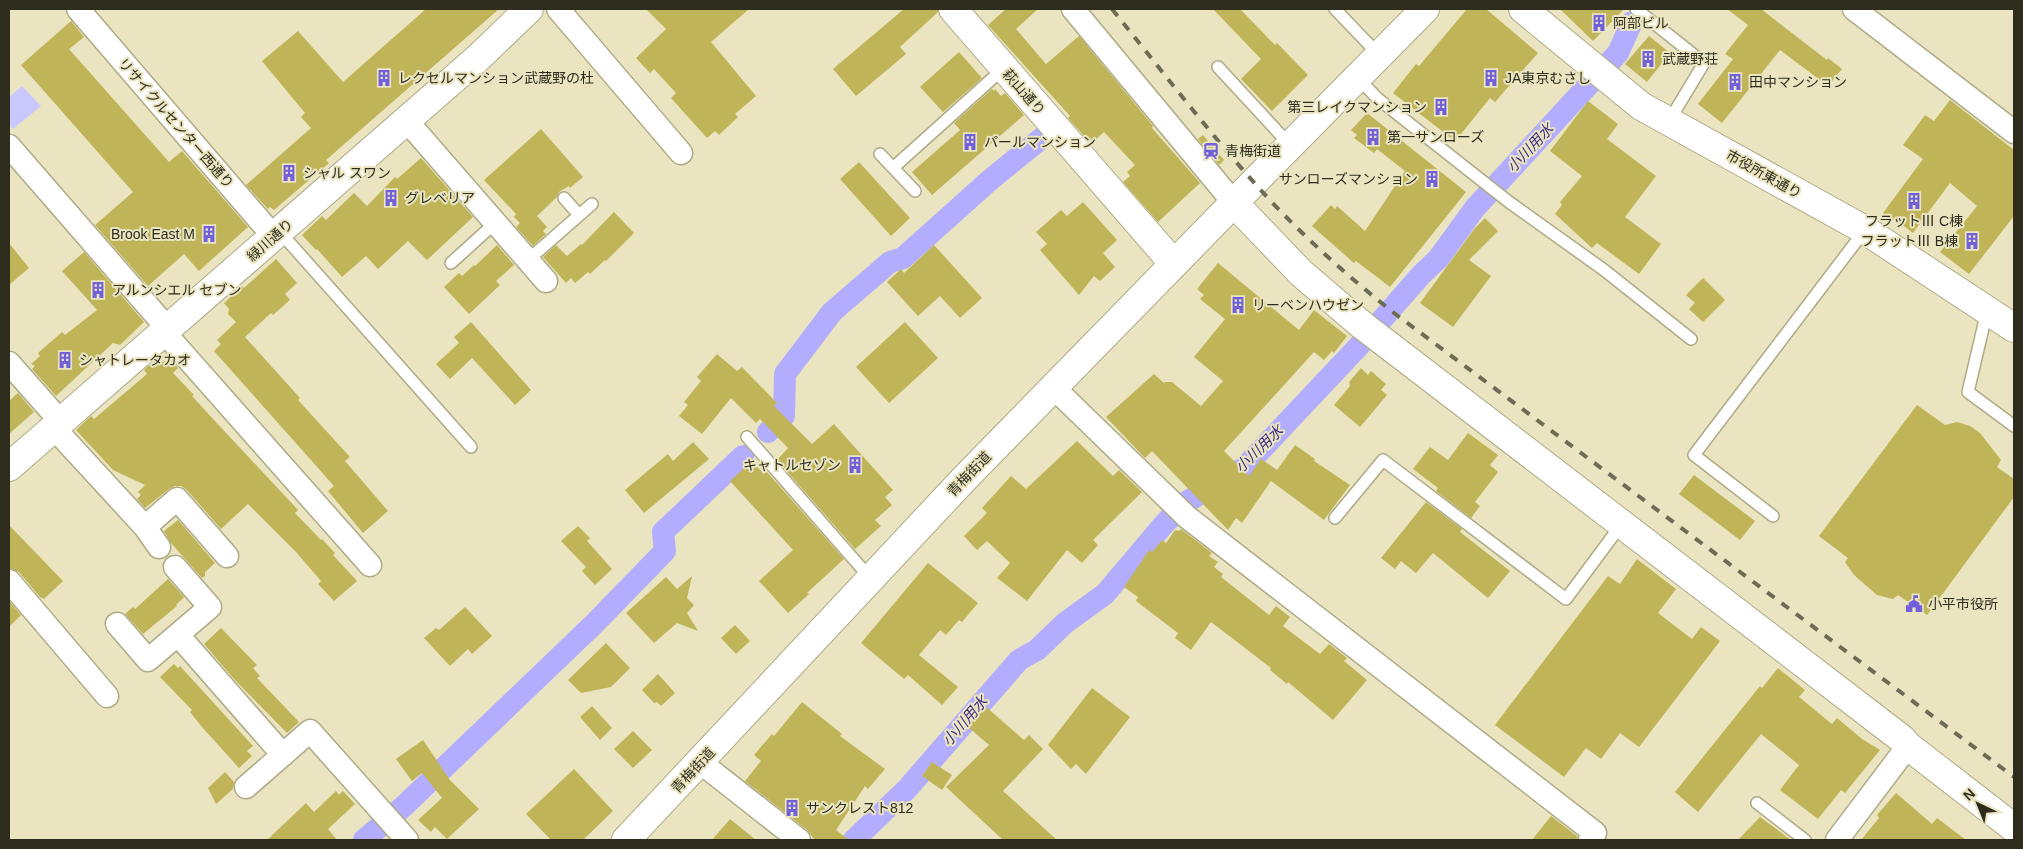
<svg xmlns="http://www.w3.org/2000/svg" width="2023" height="849" viewBox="0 0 2023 849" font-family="Helvetica,'Noto Sans JP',sans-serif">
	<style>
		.green { fill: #c9c8fe }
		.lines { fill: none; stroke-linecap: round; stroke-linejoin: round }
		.canal { stroke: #b2adfe; stroke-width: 22 }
		.building { fill: #bfb458 }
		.service-casing { stroke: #aeaa86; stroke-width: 14 }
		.minor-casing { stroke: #aeaa86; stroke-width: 25 }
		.tertiary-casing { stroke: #aeaa86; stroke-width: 30 }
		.primary-casing { stroke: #aeaa86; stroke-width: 30 }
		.service { stroke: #fff; stroke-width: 11 }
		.minor { stroke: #fff; stroke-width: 22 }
		.tertiary { stroke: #fff; stroke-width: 28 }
		.primary { stroke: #fff; stroke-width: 28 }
		.rail { stroke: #6d6b54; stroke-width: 4; stroke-dasharray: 9 9; stroke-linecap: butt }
		.labels { text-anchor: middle; stroke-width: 4; stroke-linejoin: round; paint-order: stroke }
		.poi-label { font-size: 14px; fill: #2d2c1d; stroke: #eae5c0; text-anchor: start }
		.street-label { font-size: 14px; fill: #2d2c1d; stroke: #eae5c0 }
		.water-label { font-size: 15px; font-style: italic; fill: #3f2d88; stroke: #eae5c0 }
	</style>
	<rect width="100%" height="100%" fill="#eae5c0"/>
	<path class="green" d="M22,86L41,106L13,129L9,124V97Z"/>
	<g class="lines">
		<path class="canal" d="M768,432L784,416L785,374L832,312L890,262L903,258L990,180L1043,137
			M364,840L404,806L594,624L665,551L663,532L743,456
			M854,840L907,789L1019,660L1037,650L1065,623L1105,594L1165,523L1188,501L1244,468L1358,347L1421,275L1438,259L1475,208L1618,53L1632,22"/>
	</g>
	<path class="building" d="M426,9H499L326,160L329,163L274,210L270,207L268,209L246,185L311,128L301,117L305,113L262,61L298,31L343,82Z
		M646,9H749L711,42L756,96L735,114L738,117L719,135L715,131L707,138L671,98L676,93L654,69L650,73L636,58L666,29Z
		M904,9H938V12L900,47L906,54L856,96L833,69Z
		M1006,9H1038L1016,29L1046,64L1079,36L1153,126L1152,128L1200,183L1158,222L1123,182L1130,176L1127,172L1135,165L1104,132L1091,144L1068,118L1070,116L988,25Z
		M1213,9H1240L1275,45L1277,43L1308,75L1272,111L1241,79L1261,59Z
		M1467,9H1486L1538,53L1495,102L1490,98L1457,139L1452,136L1451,138L1393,93L1416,64L1419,66Z
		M1560,9H1624L1593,41Z
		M1727,9H1761L1827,60L1828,58L1842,69L1828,86L1780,50L1722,123L1698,104L1733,59L1725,54L1748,25Z
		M71,21L84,37L69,49L169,162L182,151L248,227L199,271L184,254L148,286L95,225L133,192L21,65Z
		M1649,36L1670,53L1647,82L1625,64Z
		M959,52L982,78L943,112L920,87Z
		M992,89L994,91L995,89L1001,96L1005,93L1024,115L932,195L912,172L960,130L954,123Z
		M1950,100L2014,150V216L1969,274L1940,252L1977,206L1950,183L1913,233L1896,220H1891L1883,213L1923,159L1903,145L1925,115L1934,121Z
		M1588,101L1618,124L1607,139L1656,176L1625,217L1661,244L1639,274L1597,243L1592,248L1555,214L1562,205L1560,202L1582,176L1550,151Z
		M1367,113L1466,192L1390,287L1356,261L1354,263L1312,226L1331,205L1335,209L1337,206L1365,231L1405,171L1377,149L1374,153L1354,138L1357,135L1351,130Z
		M541,129L583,177L570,188L569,186L559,192L557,197L537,216L547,227L543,231L546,234L533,246L516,227L520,223L514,217L516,214L484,180Z
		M1203,135L1224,160L1219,165L1198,139Z
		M421,158L473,217L427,260L408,241L378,269L366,256L342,277L317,249L316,250L302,235L322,216L326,220L354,193L367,206L395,177L397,179Z
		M859,162L910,218L891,236L840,179Z
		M1083,202L1117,240L1103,253L1115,267L1100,281L1094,276L1079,295L1040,250L1047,244L1036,232L1061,210L1067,216Z
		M614,212L634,233L606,261L605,260L590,274L588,272L575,283L571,278L566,283L543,257L556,245L567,256L581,244L582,245Z
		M1485,218L1498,231L1469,260L1491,276L1453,327L1420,303L1475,228Z
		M9,243L29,268L9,285Z
		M497,245L514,265L496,281L500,285L469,314L444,287L459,273L462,276L474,265L475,266Z
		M934,245L982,298L960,318L940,296L918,316L887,282L901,269L904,273Z
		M84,252L144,322L120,345L113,343L56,396L32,369L35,366L31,364L40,356L38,353L62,332L65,335L97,310L62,271Z
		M276,259L297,283L285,294L290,300L273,315L271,313L245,337L300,398L298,400L350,457L345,461L388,511L363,533L328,491L334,486L214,351L221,344L217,340L236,322L228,314L229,309L224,303L242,286L244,288Z
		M1218,263L1299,330L1314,310L1347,336L1334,353L1332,351L1324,360L1314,352L1224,451L1249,476L1261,459L1277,470L1295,445L1315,459L1314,461L1350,485L1324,520L1271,481L1242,523L1236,518L1228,530L1152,451L1145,458L1106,417L1154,374L1164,383L1165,382H1172L1201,406L1223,381L1194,357L1225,319L1200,299L1204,295L1197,289Z
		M1703,278L1725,300L1703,322L1689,309L1695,303L1686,295Z
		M471,322L531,390L515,405L472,358L450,379L436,364L459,343L454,337Z
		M905,322L938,358L889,403L856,367Z
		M717,354L737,371L742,367L777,403L774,406L812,444L834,424L893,490L885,497L892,505L875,520L881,526L855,549L777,460L788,448L760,419L756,423L731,398L702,434L679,416L688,405L684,402L701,381L697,377Z
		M156,359L160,363L171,359L178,368L173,373L194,395L192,396L214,420L298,510L295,513L321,540L322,539L335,553L333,555L357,581L334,601L318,584L321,581L296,552L248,504L221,529L187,490L181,486H175L169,489L145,508L137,499L141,495L138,492L145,485L113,470L76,430L91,416L94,419L147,374L144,370Z
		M1361,368L1368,375L1371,371L1386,384L1381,390L1387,395L1360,427L1334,405L1350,386L1349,382Z
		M18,393L34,412L9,434V401Z
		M1917,405L1945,425L1957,422L1970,426L1980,433L2001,460L1997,467L2014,479V497L1927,615L1898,595L1893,599L1877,595L1854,575L1845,562L1848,558L1819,536Z
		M1468,433L1498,455L1490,465L1498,472L1475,502L1480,506L1471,518L1436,491L1438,488L1413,469L1430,447L1448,460Z
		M1077,441L1113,476L1119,470L1142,492L1093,540L1098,545L1082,563L1067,550L1027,601L997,578L1010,563L987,541L977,550L964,536L987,513L982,508L1011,476L1026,489Z
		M693,442L709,459L644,513L625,490L668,454L673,461Z
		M752,461L764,474L766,471L844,559L807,593L809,594L788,613L759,581L793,550L730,481Z
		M1694,475L1755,521L1740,540L1679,494Z
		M1426,502L1462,529L1460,532L1510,571L1488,598L1433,553L1416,573L1401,561L1395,569L1381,558Z
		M178,520L215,563L205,572V576L202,578L171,543L164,531Z
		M9,525L63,581L44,599L40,597L19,572L9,568Z
		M578,526L590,538L587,541L612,569L595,585L582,571L586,567L561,541Z
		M1181,529L1212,553L1209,556L1218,562L1214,567L1223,574L1221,577L1269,615L1276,606L1290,617L1283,626L1320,654L1329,644L1347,658L1344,661L1367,680L1333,720L1288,682L1287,684L1270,670L1271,668L1211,622L1191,650L1175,638L1178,633L1136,601L1138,597L1124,587L1149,550L1152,552L1162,540L1166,543L1175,530L1179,531Z
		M1637,559L1676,589L1658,613L1692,639L1701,627L1720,641L1639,747L1620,733L1601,759L1586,748L1564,777L1495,725L1608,576L1620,584Z
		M928,563L978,603L962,622L959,620L946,635L940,630L919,655L958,687L942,705L908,675L904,679L861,643Z
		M692,576L687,598L694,605L687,613L698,631L677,623L654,643L626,613L666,577L677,589Z
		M168,579L184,597L176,605L177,606L143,634L125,614L133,607L135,609Z
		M9,601L21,615L9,627Z
		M465,607L492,636L472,654L468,649L450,666L424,638L436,628L439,630Z
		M735,625L750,641L736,654L721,638Z
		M221,628L257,665L253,668L260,676L257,678L299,722L287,733L234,679L204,644Z
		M606,643L630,668L611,687L581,693L568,680Z
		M174,664L178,668L180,666L253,746L247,751L252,756L239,768L202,727L190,712L192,710L160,677Z
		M1778,668L1805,690L1799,697L1832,724L1837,718L1862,739L1880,750L1845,793L1841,790L1818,819L1780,790L1799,765L1761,734L1698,812L1675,792L1760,686L1762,688Z
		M658,674L675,693L661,706L657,702L654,703L642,690Z
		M1092,688L1130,717L1086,774L1076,764L1071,769L1048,745Z
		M975,701L983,708L985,706L1024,740L1029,735L1043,749L1003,791L1057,840H1003L946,787L989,745L961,721Z
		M802,702L842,734L840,736L885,769L868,789L865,786L836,830L849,840H815L807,830L745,781L761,761L754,755L772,734L774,736Z
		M592,706L612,728L600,740L580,717Z
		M633,731L652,750L633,768L614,749Z
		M423,740L450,780L479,809L447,839L435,827L431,832L418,820L442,798L422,773L412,781L396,759Z
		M932,762L952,775L942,790L922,776Z
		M574,769L613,811L583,840H551L526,814Z
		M225,772L234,782L233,789L216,804L208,788Z
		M336,791L339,795L343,791L355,804L328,829L337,840H267L306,803L314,812Z
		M1896,793L1932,824L1937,818L1966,840H1861L1879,818L1877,815Z
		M1551,816L1578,837L1577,840H1532Z
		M1760,817L1791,840H1738Z
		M730,819L756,840H712Z"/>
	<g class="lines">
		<g class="service-casing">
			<path id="service" d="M1335,9L1379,55
				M1636,9L1704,63L1669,121
				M1218,67L1290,145
				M1357,77L1377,98L1509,202L1604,270L1691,339
				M880,154L915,191
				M894,167L1004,68
				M564,198L579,215
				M280,232L471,447
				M528,260L592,204
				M451,263L495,223
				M1987,311L1968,392L2014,426
				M747,437L871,579
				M1773,516L1694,455L1865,230
				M1335,518L1383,460L1566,599L1621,525
				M1757,803L1805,840"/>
		</g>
		<g class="minor-casing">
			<path id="minor" d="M78,9L274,237
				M558,9L681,153
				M1073,9L1234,203
				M1854,9L2014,132
				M406,120L546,281
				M9,146L168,329
				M164,332L370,565
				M9,363L61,422
				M1053,387L1187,517L1595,833L1590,840
				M54,428L145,527L159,547
				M145,527L177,499L227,556
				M9,581L107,696
				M117,624L148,660L210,607L175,567
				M178,635L283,755
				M700,762L799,840
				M246,787L310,731L407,840
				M1837,840L1908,746"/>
		</g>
		<g class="tertiary-casing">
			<path id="tertiary" d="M953,9L1174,264
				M1523,9L1641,106L1865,230L2014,328
				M1234,203L1301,273L1362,325L1902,739L1908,746L2014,828
				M9,467L479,57L529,9"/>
		</g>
		<g class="primary-casing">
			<path id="primary" d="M626,840L965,478L1261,175L1425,9"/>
		</g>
		<use href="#service" class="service"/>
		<use href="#minor" class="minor"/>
		<use href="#tertiary" class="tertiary"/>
		<use href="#primary" class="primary"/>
		<path class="rail" d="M1112,9C1163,72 1213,138 1268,198C1307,240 1350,278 1394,313L2014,777"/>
	</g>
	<defs>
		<g id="building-bare" transform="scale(1.35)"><path d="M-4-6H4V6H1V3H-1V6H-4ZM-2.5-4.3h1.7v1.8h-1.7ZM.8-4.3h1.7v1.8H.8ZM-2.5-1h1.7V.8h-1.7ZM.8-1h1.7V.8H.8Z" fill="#725fda" stroke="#eae5c0" stroke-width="2.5" paint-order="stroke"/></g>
		<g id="station-bare" transform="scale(1.35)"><path d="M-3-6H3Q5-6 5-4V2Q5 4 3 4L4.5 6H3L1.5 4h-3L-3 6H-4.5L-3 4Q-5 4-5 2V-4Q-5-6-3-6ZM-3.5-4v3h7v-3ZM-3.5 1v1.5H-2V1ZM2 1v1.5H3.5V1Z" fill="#725fda" stroke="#eae5c0" stroke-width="2.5" paint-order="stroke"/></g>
		<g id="civic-bare" transform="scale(1.35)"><path d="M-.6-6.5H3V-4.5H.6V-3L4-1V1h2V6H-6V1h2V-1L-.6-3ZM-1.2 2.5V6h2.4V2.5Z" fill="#725fda" stroke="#eae5c0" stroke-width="2.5" paint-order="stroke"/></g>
	</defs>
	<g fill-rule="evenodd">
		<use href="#building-bare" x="1599" y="23"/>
		<use href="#building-bare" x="1648" y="59"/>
		<use href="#building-bare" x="384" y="78"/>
		<use href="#building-bare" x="1491" y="78"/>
		<use href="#building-bare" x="1735" y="82"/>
		<use href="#building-bare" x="1441" y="107"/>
		<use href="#building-bare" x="1373" y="137"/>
		<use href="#building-bare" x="970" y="142"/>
		<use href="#station-bare" x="1211" y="151"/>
		<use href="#building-bare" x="289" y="173"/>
		<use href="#building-bare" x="1432" y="179"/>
		<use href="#building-bare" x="391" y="198"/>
		<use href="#building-bare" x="1914" y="201"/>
		<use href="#building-bare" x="209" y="234"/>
		<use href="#building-bare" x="1972" y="241"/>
		<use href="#building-bare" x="98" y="290"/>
		<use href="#building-bare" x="1238" y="305"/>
		<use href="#building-bare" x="65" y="360"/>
		<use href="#building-bare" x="855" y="465"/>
		<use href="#civic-bare" x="1914" y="604"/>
		<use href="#building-bare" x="792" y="808"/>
	</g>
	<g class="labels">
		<g class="poi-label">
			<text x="1613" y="28">阿部ビル</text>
			<text x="1662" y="64">武蔵野荘</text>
			<text x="398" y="83">レクセルマンション武蔵野の杜</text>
			<text x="1505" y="83">JA東京むさし</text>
			<text x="1749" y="87">田中マンション</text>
			<text x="1427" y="112" text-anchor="end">第三レイクマンション</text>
			<text x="1387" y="142">第一サンローズ</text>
			<text x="984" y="147">パールマンション</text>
			<text x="1225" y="156">青梅街道</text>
			<text x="303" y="178">シャル スワン</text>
			<text x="1418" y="184" text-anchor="end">サンローズマンション</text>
			<text x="405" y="203">グレベリア</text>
			<text x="1914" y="226" text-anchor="middle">フラットⅢ C棟</text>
			<text x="195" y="239" text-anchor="end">Brook East M</text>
			<text x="1958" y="246" text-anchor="end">フラットⅢ B棟</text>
			<text x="112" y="295">アルンシエル セブン</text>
			<text x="1252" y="310">リーベンハウゼン</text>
			<text x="79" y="365">シャトレータカオ</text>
			<text x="841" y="470" text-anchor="end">キャトルセゾン</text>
			<text x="1928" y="609">小平市役所</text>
			<text x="806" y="813">サンクレスト812</text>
		</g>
		<g class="street-label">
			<text transform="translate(1024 92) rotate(49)" y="5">萩山通り</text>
			<text transform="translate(176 123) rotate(49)" y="5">リサイクルセンター西通り</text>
			<text transform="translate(1764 174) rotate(29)" y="5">市役所東通り</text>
			<text transform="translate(270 240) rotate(-41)" y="5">緑川通り</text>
			<text transform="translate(969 474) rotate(-46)" y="5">青梅街道</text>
			<text transform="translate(693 770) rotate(-47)" y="5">青梅街道</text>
		</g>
		<g class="water-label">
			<text transform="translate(1530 148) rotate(-47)" y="5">小川用水</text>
			<text transform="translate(1259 449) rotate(-44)" y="5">小川用水</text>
			<text transform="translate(965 721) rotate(-49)" y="5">小川用水</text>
		</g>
	</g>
	<rect width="2023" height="849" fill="none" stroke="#2d2c1d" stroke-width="20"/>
	<g transform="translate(1978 804) rotate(317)" stroke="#eae5c0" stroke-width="4" paint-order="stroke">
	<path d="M0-4L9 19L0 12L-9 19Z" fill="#2d2c1d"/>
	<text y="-8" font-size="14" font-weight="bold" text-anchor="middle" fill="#2d2c1d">N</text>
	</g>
</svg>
